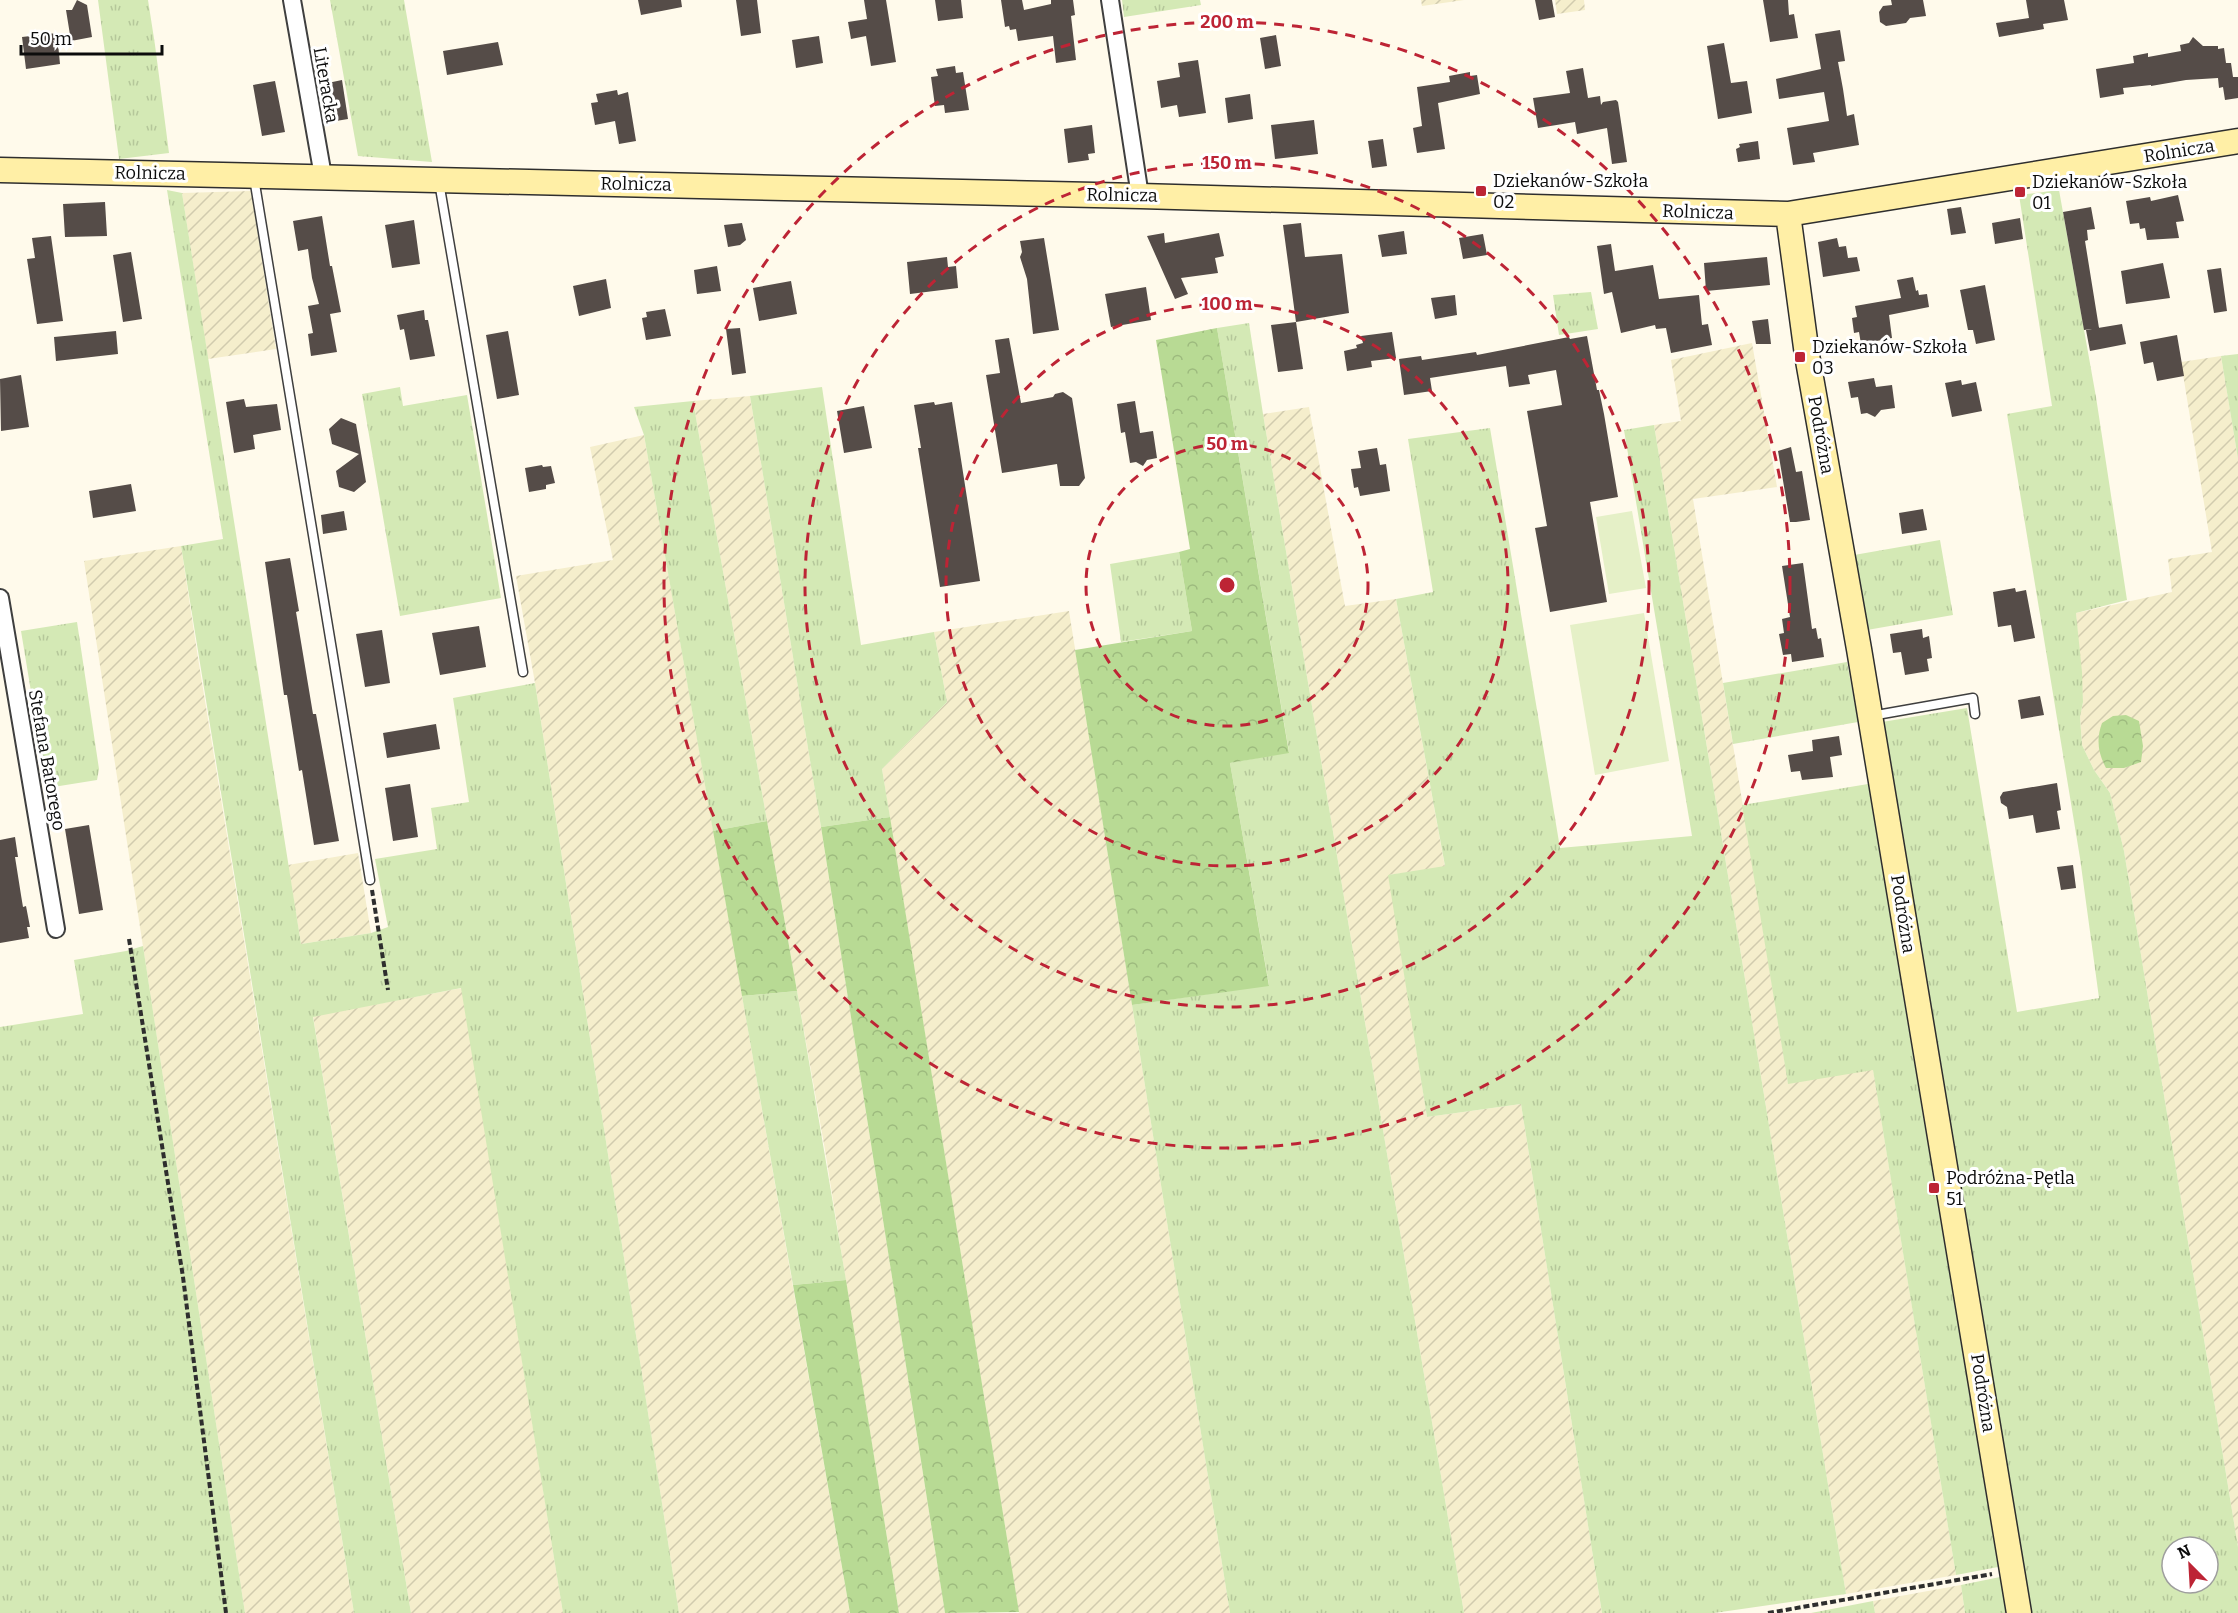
<svg xmlns="http://www.w3.org/2000/svg" width="2238" height="1613" viewBox="0 0 2238 1613" font-family="Bitter,serif">
	<style>
		.farmland { fill: url(#farmland-furrows) }
		.grass { fill: url(#grass-tufts); fill-rule: evenodd }
		.forest { fill: url(#forest-crowns) }
		.pitch { fill: #e5f0c7 }
		.building { fill: #554c48 }
		.lines { fill: none; stroke-linecap: round; stroke-linejoin: round }
		.lane-casing { stroke: #3f3f3f; stroke-width: 11 }
		.street-casing { stroke: #3f3f3f; stroke-width: 20 }
		.secondary-casing { stroke: #2e2e2e; stroke-width: 27 }
		.path { stroke: #2e2e2e; stroke-width: 4; stroke-dasharray: 6 3; stroke-linecap: butt }
		.lane { stroke: #fff; stroke-width: 8 }
		.street { stroke: #fff; stroke-width: 16 }
		.secondary { stroke: #ffefa6; stroke-width: 24 }
		.ring { fill: none; stroke: #bd2435; stroke-width: 3; stroke-dasharray: 10 8 }
		.poi-dot { fill: #bd2435; stroke: #fff; stroke-width: 2 }
		.labels { text-anchor: middle; stroke-width: 6; stroke-linejoin: round; paint-order: stroke }
		.street-label { font-size: 18px; fill: #0c0c0c; stroke: #fff }
		.poi-label { font-size: 18px; fill: #0c0c0c; stroke: #fff; text-anchor: start }
		.centre { fill: #bd2435; stroke: #fff; stroke-width: 3 }
		.ring-label { font-size: 18px; text-anchor: middle; font-weight: bold; fill: #bd2435; stroke: #fff; stroke-width: 6; stroke-linejoin: round; paint-order: stroke }
	</style>
	<defs>
		<pattern id="farmland-furrows" width="10" height="10" patternUnits="userSpaceOnUse" patternTransform="scale(1.5)"><rect width="10" height="10" fill="#f5eecc"/><path d="M-1 1l2-2M0 10L10 0M9 11l2-2" fill="none" stroke="#d1cbae"/></pattern>
		<pattern id="grass-tufts" width="24" height="20" patternUnits="userSpaceOnUse" patternTransform="scale(1.5)"><rect width="24" height="20" fill="#d4e9b5"/><path d="M3 7l-1-3M5 7V3M7 7l1-3M15 17l-1-3M17 17v-4M19 17l1-3" fill="none" stroke="#b5c79a"/></pattern>
		<pattern id="forest-crowns" width="20" height="18" patternUnits="userSpaceOnUse" patternTransform="scale(1.5)"><rect width="20" height="18" fill="#b8da94"/><path d="M2 6a3 3 0 1 1 6 0M12 15a3 3 0 1 1 6 0" fill="none" stroke="#9dba7e"/></pattern>
	</defs>
	<rect width="100%" height="100%" fill="#fffaeb"/>
	<path class="farmland" d="M1421,0H1464L1422,6Z
		M1555,0H1584L1585,10L1557,14Z
		M251,191L276,349L208,359L182,193Z
		M1752,343L1777,487L1693,499L1788,1083L1873,1069L1956,1575L1846,1594L1654,425L1681,421L1671,360Z
		M2221,356L2238,459V1547L2124,851L2110,793L2094,770L2082,745L2080,717L2083,702L2076,613L2172,592L2168,559L2212,552L2181,362Z
		M750,396L821,827L945,1613H899L825,1150L693,401Z
		M1309,407L1345,606L1396,599L1445,867L1389,875L1427,1117L1521,1104L1602,1613H1464L1263,414Z
		M644,435L850,1613H679L535,683L516,576L613,560L590,447Z
		M181,546L198,658L354,1613H245L84,561Z
		M1069,611L1132,1005L1230,1613H1019L882,769L947,702L934,632Z
		M358,853L371,933L301,944L288,865Z
		M462,988L563,1613H411L313,1016Z
		M1961,1585L1965,1613H1875L1873,1601Z"/>
	<path class="grass" d="M98,0H148L155,45L169,153L119,159Z
		M330,0H404L432,162L358,156Z
		M1122,0H1200L1201,5L1124,17Z
		M167,190L182,193L301,944L371,933L388,927L375,859L437,849L431,808L469,802L453,698L535,683L679,1613H563L461,988L313,1017L411,1613H354L181,546L223,539Z
		M2059,190L2096,397L2127,600L2076,613L2082,672L2083,702L2080,717L2082,745L2094,770L2110,793L2124,851L2238,1547V1613H2029L1882,722L1967,708L2017,1012L2099,998L2080,858L2007,414L2052,406L2019,195ZM2172,1547H2208V1583H2172Z
		M1591,292L1598,329L1559,335L1553,295Z
		M1249,323L1263,414L1464,1613H1230L1132,1005L1269,985L1230,763L1289,752L1217,328Z
		M2238,354V459L2221,356Z
		M400,387L403,406L467,395L501,598L400,616L362,394Z
		M822,387L861,645L934,632L947,702L882,769L890,817L821,827L750,396Z
		M693,401L767,821L713,831L644,435L634,407Z
		M1654,425L1846,1594L1714,1613H1602L1521,1104L1427,1117L1388,875L1445,866L1396,599L1433,592L1408,439L1490,428L1560,848L1692,836L1624,430Z
		M1940,540L1953,615L1867,630L1854,555Z
		M1179,552L1192,631L1121,642L1110,564Z
		M77,622L99,769L97,780L47,788L21,631Z
		M1847,662L1858,722L1733,744L1723,683Z
		M1868,784L1998,1567L1956,1575L1873,1070L1788,1084L1742,805Z
		M143,946L245,1613H0V1027L83,1014L74,960L126,951Z
		M797,991L846,1280L793,1285L742,996Z
		M2000,1577L2006,1613H1965L1961,1585Z
		M1873,1601L1875,1613H1811Z"/>
	<path class="forest" d="M1217,328L1289,753L1230,763L1269,986L1132,1005L1075,650L1192,631L1179,552L1190,549L1156,340Z
		M2126,715L2139,721L2143,746L2141,762L2124,768H2106C2098,753 2096,739 2102,723L2113,716Z
		M890,817L1019,1612L945,1613L821,827Z
		M767,821L797,991L742,996L713,831Z
		M846,1280L899,1613H850L793,1285Z"/>
	<path class="pitch" d="M1632,511L1646,588L1609,594L1596,517Z
		M1644,613L1669,761L1595,775L1570,625Z"/>
	<path class="building" d="M77,0L87,5L92,37L71,41L66,10H72Z
		M638,0H681L682,7L641,15Z
		M736,0H757L761,33L741,36Z
		M864,0H886L896,62L871,66L866,36L851,39L848,22L867,19Z
		M935,0H961L963,18L938,21Z
		M1001,0H1022L1024,10L1051,4V0H1073L1075,15L1071,16L1076,60L1056,63L1053,36L1018,41L1016,29L1010,30L1009,26L1005,27Z
		M1535,0H1552L1555,17L1539,20Z
		M1763,0H1788L1789,15L1794,14L1798,38L1770,42Z
		M1891,0H1923L1926,16L1910,18L1906,23L1886,26L1880,22L1879,12L1883,6L1892,5Z
		M2026,0H2064L2068,20L2043,24L2044,29L1999,37L1996,23L2029,18Z
		M1840,30L1845,61L1838,62L1843,89L1847,116L1854,114L1859,145L1813,153L1815,162L1793,165L1787,128L1829,121L1824,92L1779,99L1776,79L1821,69L1815,34Z
		M57,33L60,64L26,69L22,37Z
		M1276,35L1281,66L1265,69L1260,38Z
		M819,36L823,63L796,68L792,40Z
		M2193,37L2203,46H2218V49L2224,48L2226,63H2231L2233,77H2238V98L2225,100L2223,87L2219,88L2218,78L2186,80L2151,86V85L2123,88L2124,94L2100,98L2096,69L2134,63L2133,56L2148,53V57L2181,51L2180,45L2189,43Z
		M498,42L503,65L447,75L443,51Z
		M1724,43L1731,83L1747,81L1752,113L1718,119L1707,46Z
		M1198,60L1206,113L1179,117L1177,105L1161,108L1157,81L1180,77L1178,63Z
		M955,66L956,73L963,72L969,110L945,113L944,105L935,106L931,77L938,76L936,69Z
		M1583,68L1588,98L1600,96L1601,105L1603,102L1616,100L1618,102L1627,162L1612,164L1607,128L1577,134L1575,122L1538,128L1533,98L1570,93L1566,71Z
		M1470,72V76L1477,75L1480,94L1438,103L1445,149L1417,153L1413,128L1422,126L1417,87L1450,82L1449,76Z
		M342,80L348,119L330,122L323,84Z
		M275,81L285,132L262,136L253,85Z
		M617,90L618,95L628,92L636,141L619,144L615,121L595,125L591,103L598,102L596,94Z
		M1250,94L1253,119L1228,123L1225,98Z
		M1314,120L1318,154L1275,159L1271,125Z
		M1092,125L1095,153L1088,154L1089,160L1068,163L1064,129Z
		M1383,139L1387,166L1372,168L1368,141Z
		M1758,141L1760,159L1738,162L1736,149L1740,147L1739,144Z
		M2178,195L2184,221L2176,222L2179,238L2147,240L2145,228L2140,229L2139,223L2130,224L2126,201L2150,197L2151,201Z
		M105,202L107,236L65,237L63,204Z
		M1961,207L1966,233L1951,235L1947,209Z
		M2091,207L2095,229L2087,230L2088,240L2085,241L2099,328L2084,330L2063,212Z
		M322,216L330,266H332L341,312L330,314L337,352L311,356L308,334L313,333L308,306L319,304L312,278L308,249L298,251L293,221Z
		M2020,218L2023,239L1995,244L1992,223Z
		M414,220L420,264L392,268L385,225Z
		M742,223L746,240L740,245L728,247L724,225Z
		M1301,223L1305,257L1342,254L1349,313L1296,322L1283,225Z
		M1404,231L1407,254L1382,257L1378,235Z
		M1164,233L1165,243L1219,233L1224,256L1215,258L1218,273L1181,278L1188,294L1175,299L1147,236Z
		M1483,234L1487,255L1463,259L1459,238Z
		M51,236L63,321L37,324L27,259L35,258L32,238Z
		M1044,238L1059,330L1033,334L1027,279L1020,257L1022,252L1020,241Z
		M1837,238L1839,247L1846,246L1848,258L1857,257L1860,271L1823,277L1818,242Z
		M1611,244L1615,271L1653,265L1659,299L1699,295L1702,325L1708,324L1712,345L1671,353L1666,328L1656,329L1655,325L1621,333L1612,292L1604,294L1597,246Z
		M131,252L142,319L123,322L113,255Z
		M947,257L948,267L956,266L958,288L910,294L907,262Z
		M1767,257L1770,285L1706,291L1704,263Z
		M2163,263L2170,298L2126,304L2121,271Z
		M717,266L721,291L697,294L694,270Z
		M2221,268L2227,311L2214,313L2207,270Z
		M1913,277L1916,291L1918,290L1919,295L1927,294L1929,307L1889,315L1892,338L1861,344L1859,332L1854,333L1852,318L1857,317L1855,306L1901,298L1897,280Z
		M606,279L611,308L579,316L573,286Z
		M791,281L797,314L759,321L753,288Z
		M1985,285L1995,340L1976,344L1973,330H1968L1960,290Z
		M1146,287L1151,320L1111,327L1105,294Z
		M1455,295L1457,315L1435,319L1431,298Z
		M665,309L671,336L646,340L642,318L647,317L646,312Z
		M424,310L425,320H428L435,356L410,360L404,329L400,330L397,315Z
		M1768,319L1771,344H1756L1752,321Z
		M1296,322L1303,369L1278,372L1271,325Z
		M2122,324L2126,344L2090,351L2086,330Z
		M740,328L746,373L732,375L726,329Z
		M116,331L118,354L56,361L54,337Z
		M508,331L519,395L497,399L486,335Z
		M1392,332L1396,358L1371,361L1372,367L1347,371L1344,351L1357,348L1356,345L1363,343L1361,336Z
		M2177,335L2184,376L2157,381L2153,362L2144,364L2140,342Z
		M1587,336L1597,390H1599L1604,414L1618,497L1590,502L1607,602L1550,612L1535,528L1547,526L1527,411L1562,405L1556,370L1528,375L1530,384L1509,387L1506,366L1430,378L1432,391L1404,395L1399,359L1421,356L1422,360L1476,352L1477,355L1569,337L1570,339Z
		M1009,338L1021,403L1053,397L1055,394L1063,392L1072,398L1085,478L1079,486H1060L1057,464L1002,473L986,375L1000,373L995,340Z
		M21,375L29,427L1,431L0,379Z
		M1874,378L1876,387L1892,385L1895,408L1881,410L1875,417L1867,413L1861,414L1858,397L1851,398L1848,382Z
		M1961,380L1962,385L1976,382L1982,411L1952,417L1945,383Z
		M244,399L246,407L277,404L281,430L253,435L255,449L234,453L226,402Z
		M1135,401L1140,433L1153,431L1157,458L1147,460L1143,466L1136,462L1130,463L1125,432L1121,433L1117,404Z
		M934,402L935,405L952,402L980,581L940,587L918,448H921L914,405Z
		M864,406L872,448L844,453L837,411Z
		M341,418L356,424L366,482L354,492L339,487L336,471L359,454L332,444L329,429Z
		M1791,447L1796,472L1802,471L1810,520L1796,522H1790L1778,451Z
		M1377,448L1380,465L1386,464L1390,491L1360,496L1358,487L1354,488L1351,469L1361,468L1358,451Z
		M542,465L543,467L551,466L555,483L546,485V489L529,492L525,468Z
		M131,484L136,511L93,518L89,491Z
		M1923,509L1927,530L1902,534L1899,513Z
		M344,511L347,530L323,534L321,515Z
		M290,558L299,611L296,612L313,714H316L339,841L314,845L302,770L299,771L287,695H284L265,562Z
		M1803,563L1812,629L1816,628L1818,639L1821,638L1824,657L1792,662L1791,654L1783,655L1779,634L1784,633L1782,619L1790,617L1782,566Z
		M2015,588L2016,592L2026,590L2035,638L2014,642L2011,625L1998,627L1993,592Z
		M479,626L486,667L440,675L432,633Z
		M1922,629L1923,638L1929,636L1932,658L1927,659L1929,671L1905,675L1901,652L1893,653L1890,634Z
		M382,630L390,683L365,687L356,634Z
		M2040,696L2044,715L2021,719L2018,700Z
		M436,724L440,749L387,758L383,733Z
		M1839,736L1842,755L1830,757L1833,777L1802,780L1800,771L1791,772L1788,755L1813,751L1812,740Z
		M2057,783L2061,810L2057,811L2060,829L2036,833L2033,815L2009,819L2007,807L2001,803L2000,797L2003,792Z
		M410,784L418,837L393,841L385,788Z
		M89,825L103,910L79,914L65,829Z
		M15,837L18,857H15L21,895L23,907L26,906L30,927H27L29,938L0,943V840Z
		M2073,865L2076,888L2061,890L2057,867Z"/>
	<g class="lines">
		<g class="lane-casing">
			<path id="lane" d="M254,178L370,880
				M439,182L523,672
				M1871,716L1973,698L1975,714"/>
		</g>
		<g class="street-casing">
			<path id="street" d="M292,0L323,176
				M1110,0L1140,196
				M0,598L56,929"/>
		</g>
		<g class="secondary-casing">
			<path id="secondary" d="M0,170L1140,196L1788,214L2238,141
				M1788,214L1807,355L1859,649L2019,1613"/>
		</g>
		<path class="path" d="M372,890L388,990
			M129,939L183,1277L226,1613
			M1768,1613L1992,1574"/>
		<use href="#lane" class="lane"/>
		<use href="#street" class="street"/>
		<use href="#secondary" class="secondary"/>
	</g>
	<g class="ring">
		<circle cx="1227" cy="585" r="141"/>
		<circle cx="1227" cy="585" r="281"/>
		<circle cx="1227" cy="585" r="422"/>
		<circle cx="1227" cy="585" r="563"/>
	</g>
	<g class="poi-dot">
		<rect x="1475" y="185" width="12" height="12" rx="3"/>
		<rect x="2014" y="186" width="12" height="12" rx="3"/>
		<rect x="1794" y="351" width="12" height="12" rx="3"/>
		<rect x="1928" y="1182" width="12" height="12" rx="3"/>
	</g>
	<g class="labels">
		<g class="street-label">
			<text transform="translate(326 85) rotate(80)" y="6">Literacka</text>
			<text transform="translate(2179 151) rotate(-9)" y="6">Rolnicza</text>
			<text transform="translate(150 173) rotate(1)" y="6">Rolnicza</text>
			<text transform="translate(636 184) rotate(1)" y="6">Rolnicza</text>
			<text transform="translate(1122 195) rotate(1)" y="6">Rolnicza</text>
			<text transform="translate(1698 212) rotate(2)" y="6">Rolnicza</text>
			<text transform="translate(1821 435) rotate(80)" y="6">Podróżna</text>
			<text transform="translate(47 760) rotate(80)" y="6">Stefana Batorego</text>
			<text transform="translate(1903 914) rotate(81)" y="6">Podróżna</text>
			<text transform="translate(1983 1393) rotate(81)" y="6">Podróżna</text>
		</g>
		<g class="poi-label">
			<text x="1493" y="187">Dziekanów-Szkoła<tspan x="1493" dy="21">02</tspan></text>
			<text x="2032" y="188">Dziekanów-Szkoła<tspan x="2032" dy="21">01</tspan></text>
			<text x="1812" y="353">Dziekanów-Szkoła<tspan x="1812" dy="21">03</tspan></text>
			<text x="1946" y="1184">Podróżna-Pętla<tspan x="1946" dy="21">51</tspan></text>
		</g>
	</g>
	<circle cx="1227" cy="585" r="9" class="centre"/>
	<g class="ring-label">
		<text x="1227" y="28">200 m</text>
		<text x="1227" y="169">150 m</text>
		<text x="1227" y="310">100 m</text>
		<text x="1227" y="450">50 m</text>
	</g>
	<g transform="translate(2190 1565) rotate(336)"><circle r="28" fill="#ffffff" stroke="#9e9e9e" stroke-width="1.5"/>
	<path d="M0-4.5L10 22L0 15L-10 22Z" fill="#bd2435"/>
	<text y="-9" font-size="16" font-weight="bold" text-anchor="middle" fill="#0c0c0c">N</text>
	</g>
	<path d="M21 45v9h141v-9" fill="none" stroke="#0c0c0c" stroke-width="3"/>
	<text x="30" y="45" font-size="18" fill="#0c0c0c" stroke="#ffffff" stroke-width="4.5" paint-order="stroke">50 m</text>
</svg>
